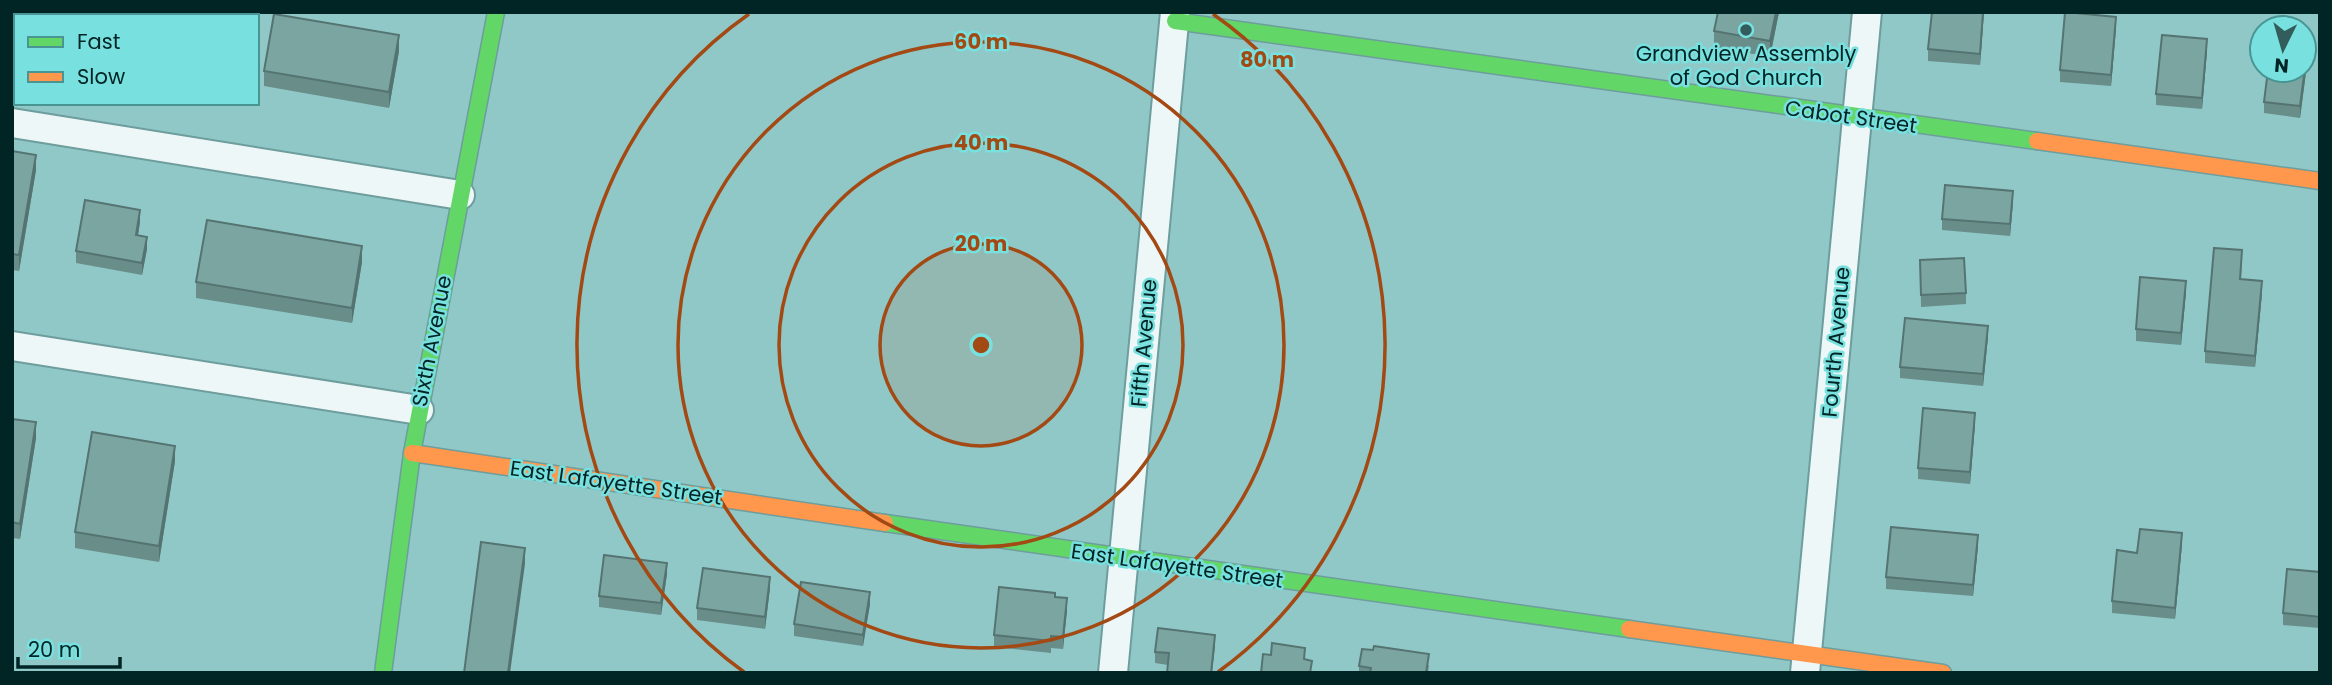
<svg xmlns="http://www.w3.org/2000/svg" width="2332" height="685" viewBox="0 0 2332 685" font-family="Poppins,sans-serif">
	<style>
		.lines { fill: none; stroke-linecap: round; stroke-linejoin: round }
		.street-casing { stroke: #6e9d9d; stroke-width: 32 }
		.fast-casing { stroke: #6e9d9d; stroke-width: 19 }
		.slow-casing { stroke: #6e9d9d; stroke-width: 19 }
		.street { stroke: #eef7f7; stroke-width: 28 }
		.fast { stroke: #63d668; stroke-width: 16 }
		.slow { stroke: #ff974d; stroke-width: 16 }
		.wall { fill: #698e8a }
		.shaded-wall { fill: #557471 }
		.building { fill: #7aa5a1; stroke: #557471; stroke-width: 2 }
		.ring { fill: none; stroke: #a34913; stroke-width: 3.5 }
		.poi-dot { fill: #335d5d; stroke: #78e0de; stroke-width: 2.5 }
		.labels { text-anchor: middle; stroke-width: 5; stroke-linejoin: round; paint-order: stroke }
		.poi-label { font-size: 21px; fill: #012424; stroke: #78e0de }
		.street-label { font-size: 21px; fill: #012424; stroke: #78e0de }
		.centre { fill: #a34913; stroke: #78e0de; stroke-width: 3.5 }
		.ring-label { font-size: 21px; text-anchor: middle; font-weight: bold; fill: #a34913; stroke: #78e0de; stroke-width: 5; stroke-linejoin: round; paint-order: stroke }
	</style>
	<rect width="100%" height="100%" fill="#90c8c8"/>
	<g class="lines">
		<g class="street-casing">
			<path id="street" d="M12,123L460,195
				M12,346L419,410
				M1113,673L1175,12
				M1805,673L1867,12"/>
		</g>
		<g class="fast-casing">
			<path id="fast" d="M1175,21L2037,141
				M885,523L1629,629
				M383,673L412,453L496,12"/>
		</g>
		<g class="slow-casing">
			<path id="slow" d="M2037,141L2320,181
				M412,453L885,523
				M1629,629L1943,673"/>
		</g>
		<use href="#street" class="street"/>
		<use href="#fast" class="fast"/>
		<use href="#slow" class="slow"/>
	</g>
	<path class="wall" d="M12,12H87V16H16V48L12,47Z
		M1718,12H1779L1770,57L1714,47V31Z
		M1984,12L1980,65L1928,61V49Z
		M2116,28L2111,86L2060,82V70Z
		M399,51L389,108L264,86V71Z
		M2207,51L2202,109L2156,105V94Z
		M2308,57L2300,118L2264,113V102Z
		M12,151L36,170L19,271L12,270Z
		M2013,202L2010,236L1942,230V219Z
		M140,222L138,236L147,249L142,275L76,263V251Z
		M1920,260L1966,293V304L1921,307Z
		M362,262L352,323L196,298V282Z
		M2242,262L2241,279L2262,293L2255,367L2205,363V351Z
		M2186,292L2181,345L2136,341V329Z
		M1988,337L1983,386L1900,378V367Z
		M12,419L36,438L20,539L12,538Z
		M1975,424L1970,484L1918,479V468Z
		M175,461L159,562L75,548V532Z
		M2182,544L2175,619L2112,613V601Z
		M1978,546L1973,596L1886,589V577Z
		M2320,572V628L2283,625V613Z
		M667,574L661,615L599,607V596Z
		M770,588L765,629L697,620V608Z
		M1055,597L1067,610L1063,649L1051,648V653L994,647V635Z
		M870,604L863,646L794,636V624Z
		M1215,647L1168,665L1155,663V652Z
		M1429,665L1428,673H1359V666Z"/>
	<path class="shaded-wall" d="M1776,12H1779L1770,57V41Z
		M1983,12H1984L1980,65V54Z
		M2116,17V28L2111,86V75Z
		M399,35V51L389,108V92Z
		M2207,39V51L2202,109V98Z
		M2308,45V57L2300,118V106Z
		M36,155V170L19,271V255Z
		M2013,191V202L2010,236V224Z
		M140,210V222L136,247V235Z
		M147,237V249L142,275V263Z
		M362,246V262L352,323V308Z
		M2186,281V292L2181,345V333Z
		M2262,281V293L2255,367V356Z
		M1988,326V337L1983,386V374Z
		M1975,413V424L1970,484V472Z
		M36,422V438L20,539V524Z
		M175,446V461L159,562V546Z
		M2182,533V544L2175,619V608Z
		M1978,535V546L1973,596V585Z
		M525,548V564L510,673H508Z
		M667,563V574L661,615V603Z
		M770,577V588L765,629V617Z
		M870,592V604L863,646V635Z
		M1067,598V610L1063,649V637Z
		M1215,635V647L1212,673H1211Z"/>
	<path class="building" d="M12,12H85L84,16H16V32L12,31Z
		M126,12H244V16H126Z
		M1718,12H1776L1770,41L1714,31Z
		M1932,12H1983L1980,54L1928,49Z
		M2065,12L2116,17L2111,75L2060,70Z
		M274,14L399,35L389,92L264,71Z
		M2162,35L2207,39L2202,98L2156,94Z
		M2304,45H2308L2300,106L2264,102L2268,70H2304Z
		M12,151L36,155L19,255L12,254Z
		M1945,185L2013,191L2010,224L1942,219Z
		M85,200L140,210L136,235L147,237L142,263L76,251Z
		M207,220L362,246L352,308L196,282Z
		M2214,248L2242,250L2240,279L2262,281L2255,356L2205,351Z
		M1964,258L1966,293L1921,295L1920,260Z
		M2140,277L2186,281L2181,333L2136,329Z
		M1905,318L1988,326L1983,374L1900,367Z
		M1923,408L1975,413L1970,472L1918,468Z
		M12,419L36,422L20,524L12,522Z
		M92,432L175,446L159,546L75,532Z
		M1891,527L1978,535L1973,585L1886,577Z
		M2140,529L2182,533L2175,608L2112,601L2117,550L2137,553Z
		M481,542L525,548L508,673H464Z
		M604,555L667,563L661,603L599,596Z
		M703,568L770,577L765,617L697,608Z
		M2287,569L2320,572V617L2283,613Z
		M801,582L870,592L863,635L794,624Z
		M999,587L1055,593V597L1067,598L1063,637L1051,636V641L994,635Z
		M1158,628L1215,635L1211,673H1167L1169,653L1155,652Z
		M1272,643L1305,648L1304,659L1312,661L1310,673H1261L1263,654L1271,655Z
		M1374,646L1429,654L1426,673H1370L1371,668L1359,666L1362,649L1373,650Z"/>
	<circle cx="981" cy="345" r="101" fill="#a34913" fill-opacity=".12"/>
	<g class="ring">
		<circle cx="981" cy="345" r="101"/>
		<circle cx="981" cy="345" r="202"/>
		<circle cx="981" cy="345" r="303"/>
		<path d="M744 672A404 404 0 0 1 749 14M1213 14A404 404 0 0 1 1218 672"/>
	</g>
	<circle class="poi-dot" cx="1746" cy="30" r="7"/>
	<g class="labels">
		<g class="poi-label">
			<text x="1746" y="61">Grandview Assembly<tspan x="1746" dy="24">of God Church</tspan></text>
		</g>
		<g class="street-label">
			<text transform="translate(1851 117) rotate(8)" y="7">Cabot Street</text>
			<text transform="translate(432 341) rotate(-79)" y="7">Sixth Avenue</text>
			<text transform="translate(1836 342) rotate(-85)" y="7">Fourth Avenue</text>
			<text transform="translate(1144 343) rotate(-85)" y="7">Fifth Avenue</text>
			<text transform="translate(616 483) rotate(8)" y="7">East Lafayette Street</text>
			<text transform="translate(1177 566) rotate(8)" y="7">East Lafayette Street</text>
		</g>
	</g>
	<circle cx="981" cy="345" r="10" class="centre"/>
	<g class="ring-label">
		<text x="981" y="49">60 m</text>
		<text x="1267" y="67">80 m</text>
		<text x="981" y="150">40 m</text>
		<text x="981" y="251">20 m</text>
	</g>
	<rect width="2332" height="685" fill="none" stroke="#012424" stroke-width="28"/>
	<rect x="14" y="14" width="245" height="91" fill="#78e0de" stroke="#489594" stroke-width="2"/>
	<rect x="28" y="37" width="35" height="10" fill="#63d668" stroke="#489594" stroke-width="2"/>
	<text x="77" y="49" font-size="21" fill="#012424">Fast</text>
	<rect x="28" y="72" width="35" height="10" fill="#ff974d" stroke="#489594" stroke-width="2"/>
	<text x="77" y="84" font-size="21" fill="#012424">Slow</text>
	<g transform="translate(2283 49) rotate(185)"><circle r="33" fill="#78e0de" stroke="#489594" stroke-width="2"/>
	<path d="M0-5L12 26L0 18L-12 26Z" fill="#335d5d"/>
	<text y="-10" font-size="19" font-weight="bold" text-anchor="middle" fill="#012424">N</text>
	</g>
	<path d="M18 657v10h102v-10" fill="none" stroke="#012424" stroke-width="3.5"/>
	<text x="28" y="657" font-size="21" fill="#012424" stroke="#78e0de" stroke-width="5" paint-order="stroke">20 m</text>
</svg>
